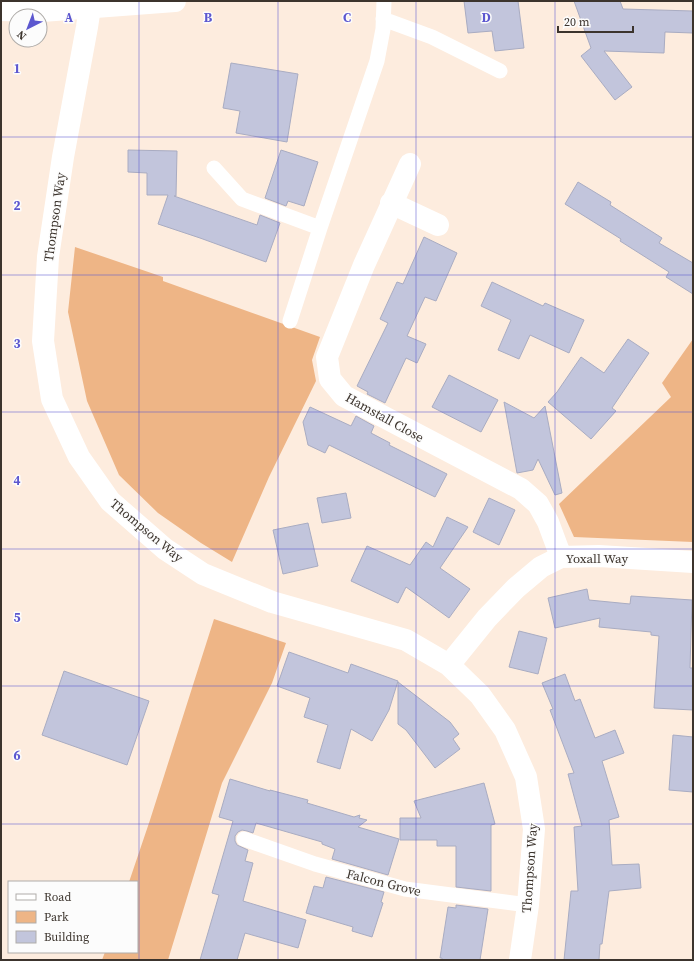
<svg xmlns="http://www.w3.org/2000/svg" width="694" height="961" viewBox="0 0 694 961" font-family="'Source Serif 4',serif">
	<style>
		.green { fill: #eeb586 }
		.building { fill: #c2c5dc; stroke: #a9acc2 }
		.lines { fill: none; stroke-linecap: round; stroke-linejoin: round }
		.service { stroke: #fff; stroke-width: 15 }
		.minor { stroke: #fff; stroke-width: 22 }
		.trunk { stroke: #fff; stroke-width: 22 }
		.grid { fill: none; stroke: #5c57cf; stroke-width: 1; stroke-opacity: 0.55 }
		.labels { text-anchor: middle; stroke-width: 3; stroke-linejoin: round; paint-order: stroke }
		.street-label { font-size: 13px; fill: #3c342d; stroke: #fcfcfc }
		.grid-label { font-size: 13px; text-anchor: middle; font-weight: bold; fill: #5c57cf; stroke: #fcfcfc; stroke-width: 3; stroke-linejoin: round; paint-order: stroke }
	</style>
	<rect width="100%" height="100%" fill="#fdecde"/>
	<path class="green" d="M75,247L163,277V281L320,337L312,360L316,381L269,477L232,562L201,543L158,513L119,475L87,401L68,312Z
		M693,339V542L574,537L559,504L671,397L662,383Z
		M214,619L286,643L272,683L222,783L168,960H102L105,952H137V882H129L150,820Z"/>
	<path class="building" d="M464,1H518L524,48L495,51L492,31L468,33Z
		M574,1H620L623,9L693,11V33L665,32L664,53L604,51L632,87L615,100L581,56L591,48Z
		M231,63L298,74L287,142L236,133L240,111L223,108Z
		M128,150L177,151L176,196H174L257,225L260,215L280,223L266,262L200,238L158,224L168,195H147V173L128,172Z
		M281,150L318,162L304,206L288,201L286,206L265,198Z
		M578,182L611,202L610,205L662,238L659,243L693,263V294L666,277L669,272L620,241L621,239L565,204Z
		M424,237L457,253L436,301L425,297L407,336L426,344L417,363L406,358L385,403L367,394L368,392L357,386L388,323L380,319L397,282L403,284Z
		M492,282L543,306L545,303L584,320L569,353L530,335L519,359L498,350L511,320L481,306Z
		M628,339L649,353L612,408L616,411L591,439L548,402L557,392L581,357L604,373Z
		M449,375L498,400L481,432L432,407Z
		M504,402L534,418L545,406L562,493L555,495L538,459L533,470L517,473Z
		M310,407L351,426L356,416L374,426L371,433L390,443L389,445L447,474L435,497L329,445L325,453L308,445L303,422Z
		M346,493L351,518L322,523L317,498Z
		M489,498L515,510L499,545L473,532Z
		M447,517L468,527L440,568L470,589L449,618L406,587L398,603L351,581L367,546L410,565L426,542L433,547Z
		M308,523L318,566L283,574L273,530Z
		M587,589L589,600L630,604L631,596L692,600L690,668H693V710L654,708L659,636L651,635V632L599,627L600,618L555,628L548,598Z
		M519,631L547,638L538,674L509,667Z
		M289,652L348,673L351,664L398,681L389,710L372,741L351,729L340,769L317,762L328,725L304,717L310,698L277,686Z
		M64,671L149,701L127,765L42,735Z
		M565,674L575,701L580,699L595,738L615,730L624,753L602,761L619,817L609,820L612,865L639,864L641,888L609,891L602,944H600L599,960H564L571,891H578L574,827L582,826L568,774L574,773L550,710L553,709L542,683Z
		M398,682L450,722L459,734L453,739L460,749L435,768L406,730L398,724Z
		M673,735L693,737V792L669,790Z
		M230,779L270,791V790L308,800L307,803L354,817L360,815L359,818L367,820L358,827L399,839L388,875L332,859L335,849L322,844V842L256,823L253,833L247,831L242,830L238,832L235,836V841L237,845L248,850L245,861L253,863L243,901L306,920L298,948L245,933L237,960H200L219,895L212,893L233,821L219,817Z
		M484,783L495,824L491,825V891L456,887V846H437V840H400V818H421L414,801Z
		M326,877L384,892L381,902L383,903L372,937L352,931L353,927L306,913L314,886L323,888Z
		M456,905L488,909L480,960H442V958H440L448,907L456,908Z"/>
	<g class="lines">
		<path class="service" d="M383,19L432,37L500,71
			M214,168L242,199L320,228
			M290,321L320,228L377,61L383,29L384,1
			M244,839L315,864L405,889L528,905"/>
		<path class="minor" d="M91,1L87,27L63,157L48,257L43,341L52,399L79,457L110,501L165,549L203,574L272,602L406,640L449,665L480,695L505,730L526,777L534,829L528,905L520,960
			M410,164L364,265L327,357L330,379L344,396L521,489L538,504L548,522L561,557
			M391,203L438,225
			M449,665L487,618L516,588L541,567L561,557L599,556L693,562"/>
		<path class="trunk" d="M1,10L42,11L175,1"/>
	</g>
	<path class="grid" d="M139,1V960M278,1V960M416,1V960M555,1V960M1,137H693M1,275H693M1,412H693M1,549H693M1,686H693M1,824H693"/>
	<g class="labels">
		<g class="street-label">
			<text transform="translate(54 217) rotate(-82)" y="5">Thompson Way</text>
			<text transform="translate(385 417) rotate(29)" y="5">Hamstall Close</text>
			<text transform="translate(147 530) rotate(40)" y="5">Thompson Way</text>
			<text x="597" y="563">Yoxall Way</text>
			<text transform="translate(529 868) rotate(-86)" y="5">Thompson Way</text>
			<text transform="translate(384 882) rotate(14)" y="5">Falcon Grove</text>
		</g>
	</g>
	<g class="grid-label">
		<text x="69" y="22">A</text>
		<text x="208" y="22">B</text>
		<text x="347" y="22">C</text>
		<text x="486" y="22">D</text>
		<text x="17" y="73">1</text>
		<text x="17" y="210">2</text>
		<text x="17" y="348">3</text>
		<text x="17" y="485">4</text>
		<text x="17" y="622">5</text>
		<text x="17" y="760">6</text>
	</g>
	<rect width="694" height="961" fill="none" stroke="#3c342d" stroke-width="4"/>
	<rect x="8" y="881" width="130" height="72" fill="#fcfcfc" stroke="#afaca9"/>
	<rect x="16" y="894" width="20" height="6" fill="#ffffff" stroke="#afaca9"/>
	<text x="44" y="901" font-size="12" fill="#3c342d">Road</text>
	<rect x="16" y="911" width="20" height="12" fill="#eeb586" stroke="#afaca9"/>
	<text x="44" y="921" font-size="12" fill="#3c342d">Park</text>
	<rect x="16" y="931" width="20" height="12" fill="#c2c5dc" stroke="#afaca9"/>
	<text x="44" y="941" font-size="12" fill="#3c342d">Building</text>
	<g transform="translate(28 28) rotate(222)"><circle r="19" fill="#fcfcfc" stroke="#afaca9"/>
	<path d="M0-3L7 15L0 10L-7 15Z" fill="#5c57cf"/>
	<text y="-6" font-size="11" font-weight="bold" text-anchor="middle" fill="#3c342d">N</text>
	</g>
	<path d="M558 26v6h75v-6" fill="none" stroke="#3c342d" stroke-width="2"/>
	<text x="564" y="26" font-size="12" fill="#3c342d" stroke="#fcfcfc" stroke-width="3" paint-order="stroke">20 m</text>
</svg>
